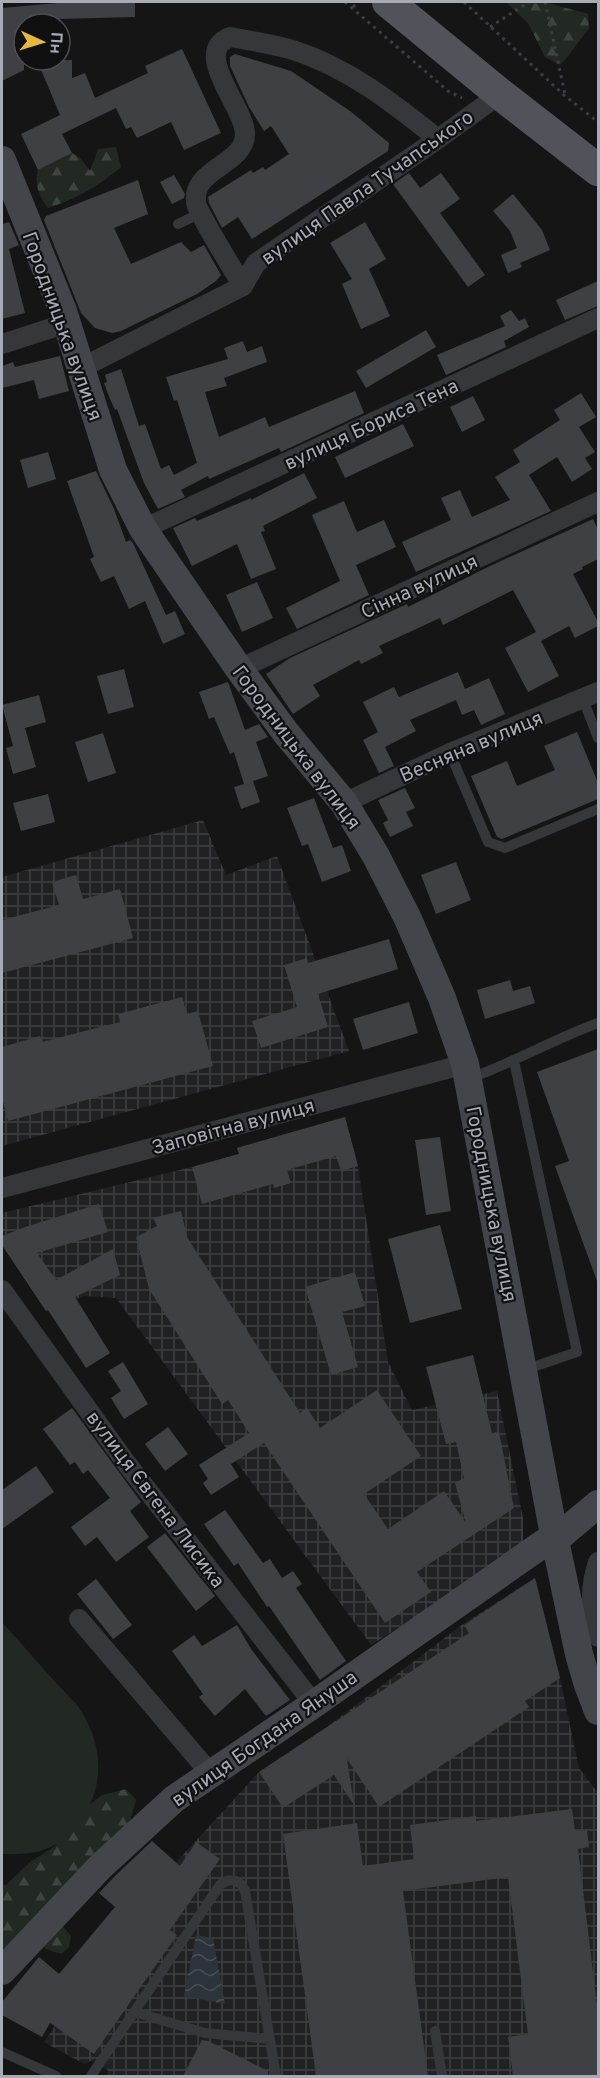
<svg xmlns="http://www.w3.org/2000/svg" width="600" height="2078" viewBox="0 0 600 2078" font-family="Overpass,sans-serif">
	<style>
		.industrial { fill: url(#industrial-grid) }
		.forest { fill: url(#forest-firs) }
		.pitch { fill: #212922 }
		.water { fill: url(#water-waves) }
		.building { fill: #3f4043 }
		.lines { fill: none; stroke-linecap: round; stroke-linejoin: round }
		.path { stroke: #3c3d42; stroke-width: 3; stroke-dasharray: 3 4.5; stroke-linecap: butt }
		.lane { stroke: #36373b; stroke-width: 10 }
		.street { stroke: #36373b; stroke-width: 20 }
		.secondary { stroke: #44454b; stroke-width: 28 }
		.primary { stroke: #52535a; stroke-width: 32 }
		.labels { text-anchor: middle; stroke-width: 4.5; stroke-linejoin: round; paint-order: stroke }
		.street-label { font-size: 20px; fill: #a7abb6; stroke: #101011 }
	</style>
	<defs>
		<pattern id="industrial-grid" width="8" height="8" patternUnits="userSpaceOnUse" patternTransform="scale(1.5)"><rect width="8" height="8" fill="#212123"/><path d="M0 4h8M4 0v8" fill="none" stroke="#3e3f41"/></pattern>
		<pattern id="forest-firs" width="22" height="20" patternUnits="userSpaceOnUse" patternTransform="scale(1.5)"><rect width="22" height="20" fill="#212922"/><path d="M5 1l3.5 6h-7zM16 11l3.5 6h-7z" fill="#3e4540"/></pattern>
		<pattern id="water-waves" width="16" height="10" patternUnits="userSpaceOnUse" patternTransform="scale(1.5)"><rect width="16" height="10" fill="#2c333a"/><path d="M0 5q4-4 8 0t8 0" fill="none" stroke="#484e54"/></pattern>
	</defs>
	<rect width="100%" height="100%" fill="#151516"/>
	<path class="industrial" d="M203,820L226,875L277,856L349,1051L2,1146V877Z
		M345,1117L358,1166L388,1362L412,1410L497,1391L523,1518V1548L371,1645L116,1298L84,1296L46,1311L2,1245V1213L192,1167L239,1154L237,1148Z
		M535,1578L560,1678L579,1768L598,1793V2076H109L107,2075L108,2070L91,2061L84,2064L44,2042L137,1905L259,1772L327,1727L463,1624Z"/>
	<path class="forest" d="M506,2H547L548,3L588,14L589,29C578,41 571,54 560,65L545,57L528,23Z
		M116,147L121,167C97,187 78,198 48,208C39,196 34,184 38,170L72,153L80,158L90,171L98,149Z
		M126,1789L136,1800L128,1828L61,1924L71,1936L69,1947L61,1954L46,1949L40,1943L2,1958V1884L6,1885L30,1862L54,1847L85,1808L102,1795Z"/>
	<path class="pitch" d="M2,1622C20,1642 38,1663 57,1684C65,1693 75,1701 81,1711C103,1745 105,1787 81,1819C57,1851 39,1855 2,1854Z"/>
	<path class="water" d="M196,1935L213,1938L225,2004L184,1996Z"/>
	<path class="building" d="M69,2H135V17L57,19V24H24V70L2,81V8Z
		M182,49L221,133L184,150L171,122L137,138L131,127L126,129L116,108L62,134L72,153L38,170L21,134L60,115L37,60H72V78L85,73L95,98L148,73L145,66Z
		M235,54L291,71L350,111L389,143L388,151L252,239L238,217L222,228L209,203L208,197L251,170L253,173L263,167L265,170L289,154L271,126L264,131L249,107L230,66V57Z
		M409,173L420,188L441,173L460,199L440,213L485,275L468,287L393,184Z
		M174,175L185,194L184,198L172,204L160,182Z
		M138,180L148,214L114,228L131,264L181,242L191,252L204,245L221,275L216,281L197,294L121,331L112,333L95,328L81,313L44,220L46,216Z
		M513,194L542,230L550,250L520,263L522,267L508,273L501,255L517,248L510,231L493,211Z
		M9,222L19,245L9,249L25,313L2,319V224Z
		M365,222L386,259L369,269L390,316L361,329L342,284L352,279L330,243Z
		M598,281V306L565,320L556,300Z
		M511,310L519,321L525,318L529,327L504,341L506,347L446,375L437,355L505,326L500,316Z
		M426,330L436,347L366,388L356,371Z
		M243,341L247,352L262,346L267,362L224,378L227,386L205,392L219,437L265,417L269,427L355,391L364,413L281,452L279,448L209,479L208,476L181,490L185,497L158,509L144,483L117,409L115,410L110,399L104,383L107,382L105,375L121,369L139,426L145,424L161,469L169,465L174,475L197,463L177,400L174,401L166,377L228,359L224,348Z
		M60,356L69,391L39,399L34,380L2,388V366L13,362L15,367Z
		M581,393L596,417L579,427L595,452L585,458L592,469L572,482L557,457L529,475L551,511L416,572L402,542L451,520L441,498L460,490L472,517L510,500L495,477L520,462L513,450L560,420L554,410Z
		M473,396L485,420L462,432L450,407Z
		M403,424L414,446L345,478L335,457Z
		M48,452L56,479L28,488L20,460Z
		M96,471L114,509L126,542L130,540L133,543L166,615L175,611L185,634L163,644L145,601L129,609L114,576L101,582L90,559L94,557L67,481Z
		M304,473L317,498L263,526L265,531L261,532L276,569L251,579L237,544L192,566L173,528L195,518L197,521L251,498V500Z
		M344,501L357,532L384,520L396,547L356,565L369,595L297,629L286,608L340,581L312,515Z
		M593,519L598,530V559L582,567L583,569L573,574L598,622V626L575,638L569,626L541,641L559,676L528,692L505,648L536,632L513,590L443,625L440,618L379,646L383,653L361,664L359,660L313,685L320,696L293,714L266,674L290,658L407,604L408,607L490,566Z
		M257,582L273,618L242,632L226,595Z
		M124,669L134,707L108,714L97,676Z
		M458,672L465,689L489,678L505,714L481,725L474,710L462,715L456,700L410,720L416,731L385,747L394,766L379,773L363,740L378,732L363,702L394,687L399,697Z
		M228,682L245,730L259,724L268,737L256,742L268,776L253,781L260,802L241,809L234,787L244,784L234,752L230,754L214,717L209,719L199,692Z
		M39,695L46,722L25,728L36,767L13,774L6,748L13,746L2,705Z
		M577,732L598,783V799L502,839L497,837L471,776L507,761L517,786L555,770L544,746Z
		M103,733L116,773L88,782L75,742Z
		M405,788L415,808L406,812L413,826L390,837L383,823L388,820L378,800Z
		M48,794L55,822L21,831L13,803Z
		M314,798L333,848L342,845L351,871L322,882L308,844L302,846L287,808Z
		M456,862L471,900L436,914L421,875Z
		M76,875L83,899L120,889L133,938L2,973V920L59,905L52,882Z
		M389,939L398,969L318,994L328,1027L261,1048L252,1021L297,1007L284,965L307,958L308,963Z
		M510,980L513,991L530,986L535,1003L485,1019L477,990Z
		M182,997L187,1014L198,1011L213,1066L8,1121L2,1098V1047L40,1036L42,1042L120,1022L118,1014Z
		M409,1002L418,1033L363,1050L353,1019Z
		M598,1049V1280L597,1281L555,1166L569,1161L537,1072Z
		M345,1117L358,1166L341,1171L336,1156L287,1170L291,1183L274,1188L273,1184L202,1204L192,1167L239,1154L237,1148Z
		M440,1137L451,1211L426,1215L415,1140Z
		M99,1204L108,1232L37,1253L56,1280L113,1249L120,1275L75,1297L110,1353L86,1368L48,1310L46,1311L2,1245V1236L28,1226Z
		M181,1211L187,1237L300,1413L307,1408L320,1428L377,1390L421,1456L364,1494L388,1529L444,1491L466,1523L455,1483L464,1478L456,1442L446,1444L426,1367L473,1355L492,1433L499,1432L514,1508L417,1572L431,1592L385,1623L264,1443L231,1464L239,1477L211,1495L203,1483L208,1479L199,1465L249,1433L228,1400L222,1404L149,1289L136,1237L157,1226L153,1218Z
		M440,1225L462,1309L410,1323L388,1239Z
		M355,1272L365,1306L342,1312L358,1367L331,1375L305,1287Z
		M123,1362L148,1404L124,1419L111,1398L121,1391L108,1371Z
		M72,1408L141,1502L130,1511L149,1537L116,1562L97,1537L85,1546L71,1527L110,1498L88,1470L83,1474L75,1462L70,1465L43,1429Z
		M168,1427L188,1454L165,1471L145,1444Z
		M36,1466L54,1492L2,1529V1490Z
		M225,1510L263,1563L270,1559L282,1578L293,1571L302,1584L296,1588L346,1661L320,1680L269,1606L267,1607L238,1563L234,1566L204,1524Z
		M165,1533L215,1596L196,1611L147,1547Z
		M535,1578L560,1678L525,1701L529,1707L379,1807L347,1759L354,1805L334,1775L283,1808L259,1772L469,1633L464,1625Z
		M96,1579L132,1625L113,1639L77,1594Z
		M237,1625L251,1649L290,1700L266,1716L245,1689L215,1716L199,1697L203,1694L172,1651L194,1635L202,1646Z
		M572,1809L575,1831L587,1830L589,1847L578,1849L598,2013V2076H513L508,2037L528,2034L508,1877L403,1891L428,2076H316L283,1834L357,1823L363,1866L414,1859L410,1825L476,1816V1821Z
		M152,1841L180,1866L196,1842L220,1859L170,1930L177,1935L94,2054L50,2023L42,2037L2,2015V2002L39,1957L59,1974L115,1907L99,1893L115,1876Z
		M202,2040L208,2041L268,2071V2076H183Z"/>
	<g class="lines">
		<path class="path" d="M345,2L448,91L462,98
			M464,2L565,96L598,122
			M545,2L565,94
			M353,7L358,2
			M490,27L529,2"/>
		<path class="lane" d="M178,224L201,213
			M583,699L598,738
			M450,753L488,842L505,848L598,809
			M514,1061L577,1352L524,1370
			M468,1079C513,1063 554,1039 598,1023
			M135,2012L205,2033L270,2039
			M435,2031L442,2076
			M2,2052L56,2076
			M91,2076L220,1885C229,1877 240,1879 245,1891L276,2076"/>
		<path class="street" d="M243,286C229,263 215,241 203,218C201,213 196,207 196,202C192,168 245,165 245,134C245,107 191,53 230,37C251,41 273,44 293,50C349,68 393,103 438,139
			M2,344L67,323
			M81,368L243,286L256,263L438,139L500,94
			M143,529L598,318
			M239,669L598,502
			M344,803L450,753L598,692
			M2,1188L465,1064
			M2,1290L127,1464L314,1704
			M598,1562C589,1590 591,1608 598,1637
			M79,1619L211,1774"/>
		<path class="secondary" d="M2,160L63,311L113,470L143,529L239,669L286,733L344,803L376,856L408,919L442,998L465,1064L555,1540L579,1654L588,1685L598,1711
			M2,1971L100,1867L174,1799L314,1704L544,1543L555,1540L598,1504"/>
		<path class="primary" d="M388,2L500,94L598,170"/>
	</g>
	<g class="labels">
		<g class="street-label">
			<text transform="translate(367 187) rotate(-35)" y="7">вулиця Павла Тучапського</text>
			<text transform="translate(63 326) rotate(70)" y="7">Городницька вулиця</text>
			<text transform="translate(371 424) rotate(-25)" y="7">вулиця Бориса Тена</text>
			<text transform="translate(419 586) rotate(-25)" y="7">Сінна вулиця</text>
			<text transform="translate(471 746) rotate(-23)" y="7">Весняна вулиця</text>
			<text transform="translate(297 747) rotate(53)" y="7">Городницька вулиця</text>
			<text transform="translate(233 1126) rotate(-15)" y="7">Заповітна вулиця</text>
			<text transform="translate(492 1204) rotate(79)" y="7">Городницька вулиця</text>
			<text transform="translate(156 1499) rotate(53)" y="7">вулиця Євгена Лисика</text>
			<text transform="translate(264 1738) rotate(-35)" y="7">вулиця Богдана Януша</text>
		</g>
	</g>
	<rect width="600" height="2078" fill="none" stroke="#a7abb6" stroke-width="6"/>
	<g transform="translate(42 42) rotate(94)"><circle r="28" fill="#101011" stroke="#4c4e53" stroke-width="1.5"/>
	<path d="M0-4.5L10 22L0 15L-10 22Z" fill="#e9b73a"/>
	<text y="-9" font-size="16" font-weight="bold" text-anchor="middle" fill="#a7abb6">Пн</text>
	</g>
</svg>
